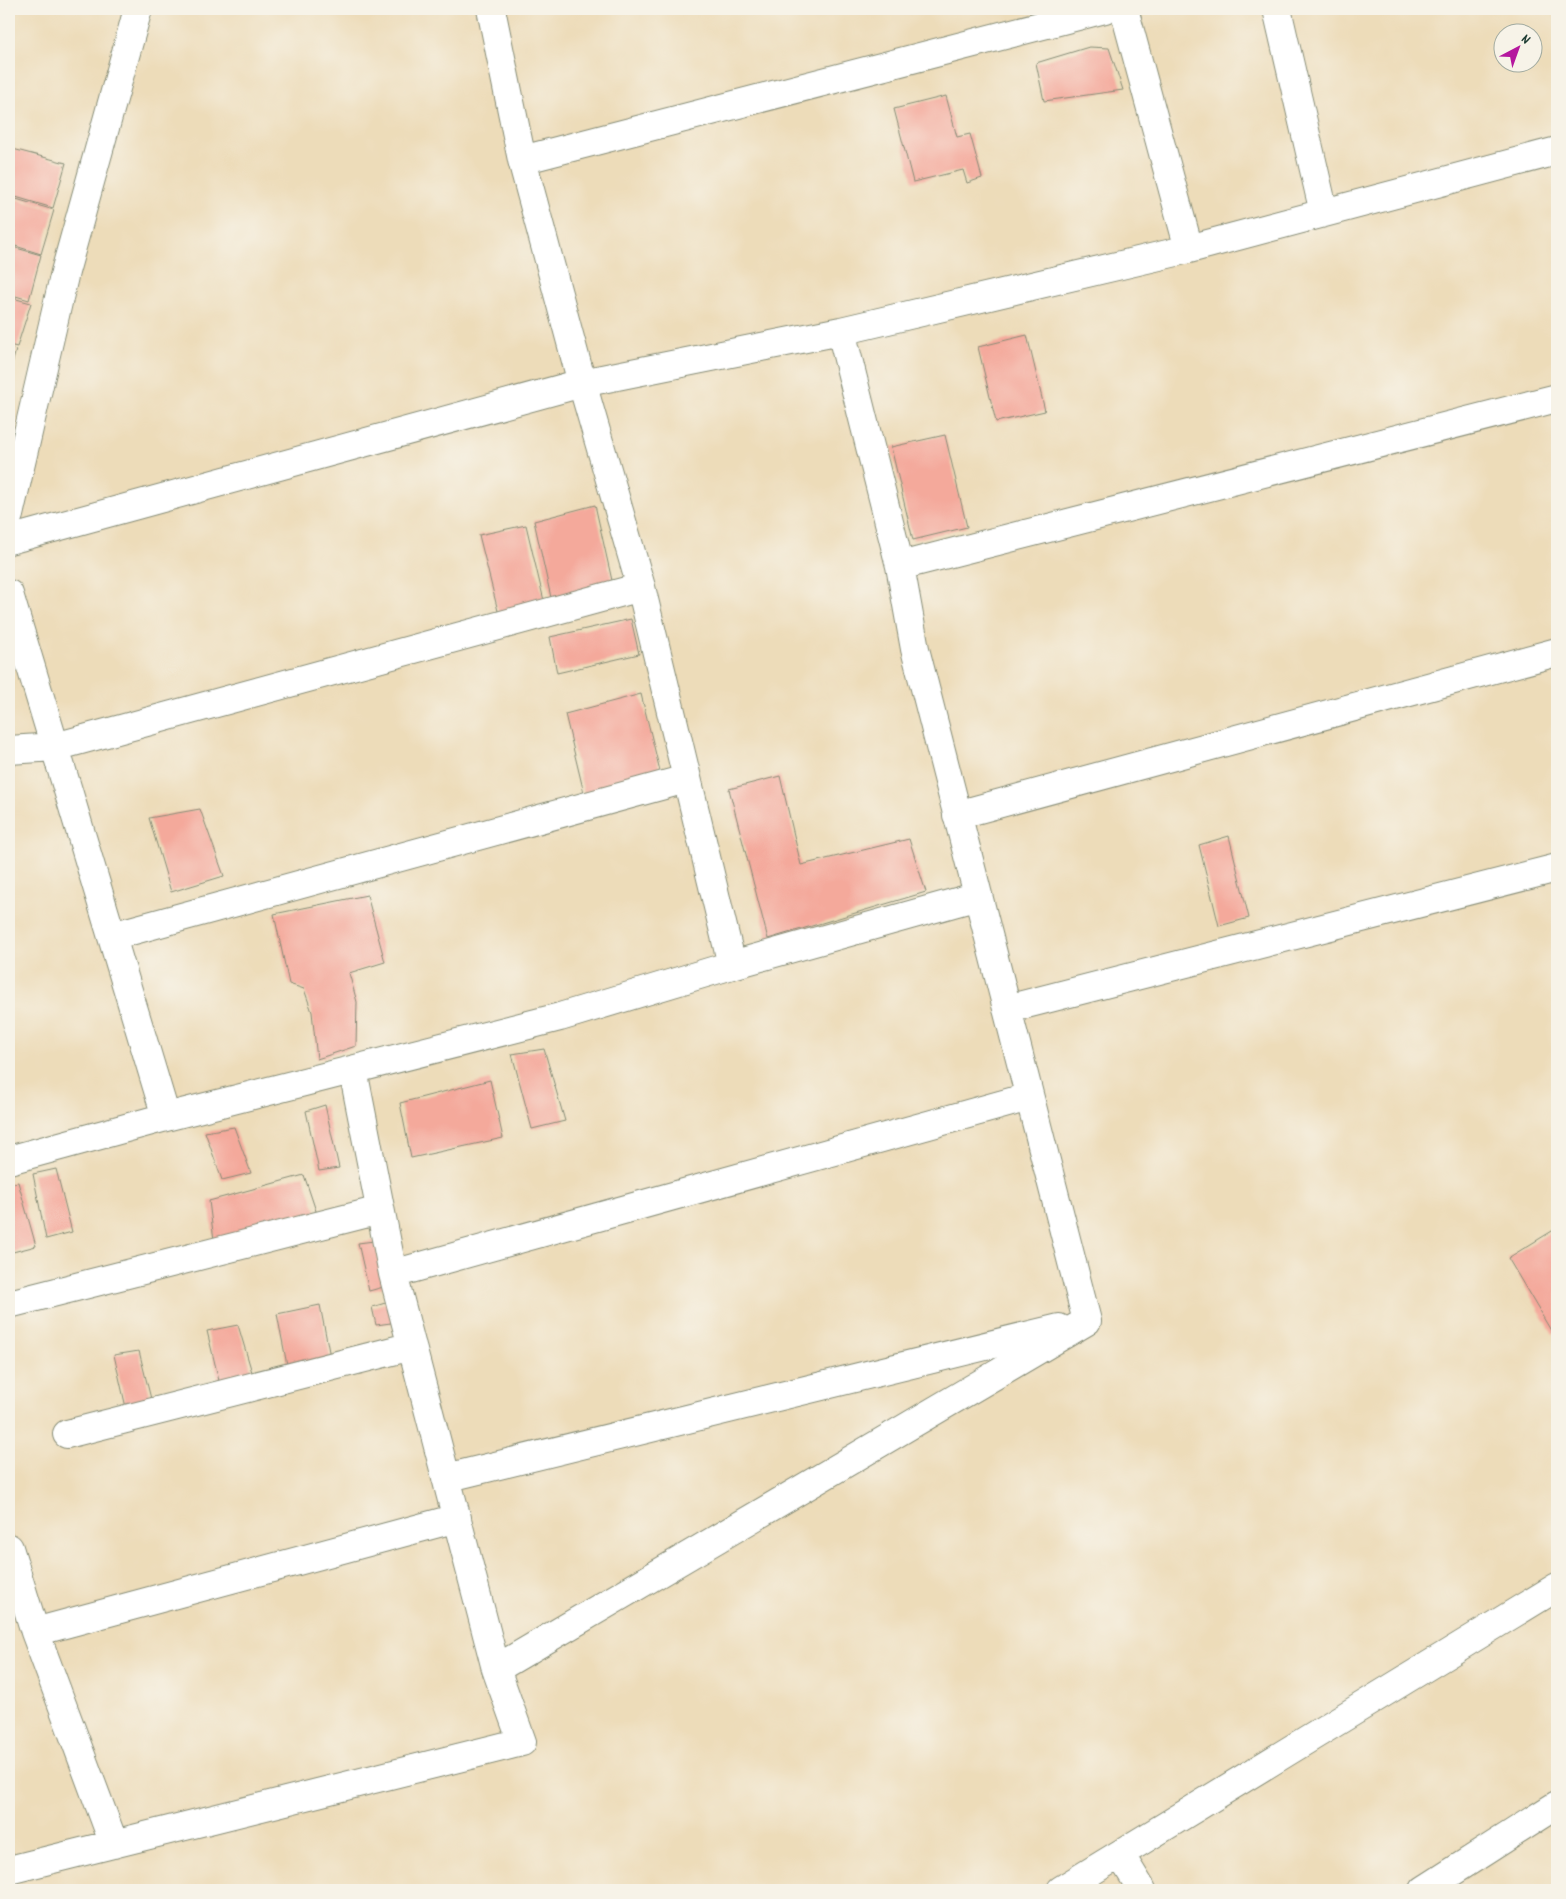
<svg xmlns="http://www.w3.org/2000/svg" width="1566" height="1899" viewBox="0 0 1566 1899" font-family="Dekko,sans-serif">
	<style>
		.building { fill: #f4a99b }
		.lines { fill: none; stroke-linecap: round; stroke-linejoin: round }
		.minor-casing { stroke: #868c76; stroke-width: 30 }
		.minor { stroke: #fff; stroke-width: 28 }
	</style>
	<rect width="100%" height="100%" fill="#f7f3e8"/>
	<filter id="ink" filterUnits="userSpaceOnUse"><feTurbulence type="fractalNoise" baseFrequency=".02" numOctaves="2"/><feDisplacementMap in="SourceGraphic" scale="10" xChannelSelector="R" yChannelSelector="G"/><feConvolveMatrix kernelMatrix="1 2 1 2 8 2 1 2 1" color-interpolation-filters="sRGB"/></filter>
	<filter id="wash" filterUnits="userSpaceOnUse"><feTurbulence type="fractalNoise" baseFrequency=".0096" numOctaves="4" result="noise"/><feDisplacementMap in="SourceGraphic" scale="20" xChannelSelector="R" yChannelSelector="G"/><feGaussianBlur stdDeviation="1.12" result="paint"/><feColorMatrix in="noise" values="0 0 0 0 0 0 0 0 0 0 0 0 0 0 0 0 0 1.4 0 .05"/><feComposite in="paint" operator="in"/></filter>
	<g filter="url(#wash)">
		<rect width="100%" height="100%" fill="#eddcb9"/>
		<g id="blocks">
			<path class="building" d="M1089,47L1109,48L1123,90L1044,101L1036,63Z
				M946,96L957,137L970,134L982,178L967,183L963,170L913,182L894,109Z
				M9,148L66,163L53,208L9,195Z
				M9,197L54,210L41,254L9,244Z
				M9,246L41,255L29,300L9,294Z
				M9,297L31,303L17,347L9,345Z
				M1027,335L1045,411L996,422L978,347Z
				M9,348L16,350L9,374Z
				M945,435L967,527L913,540L891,447Z
				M595,505L613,585L552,602L534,521Z
				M526,525L545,605L499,615L479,535Z
				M631,619L639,654L557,673L550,637Z
				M641,694L661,775L584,793L565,714Z
				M780,776L801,865L909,839L926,892L768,939L729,789Z
				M200,809L224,876L171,892L149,818Z
				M1229,836L1249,918L1219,926L1199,845Z
				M367,895L385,962L349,973L357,1002L356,1046L317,1059L312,1012L304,989L289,984L274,914Z
				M544,1049L565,1121L532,1129L512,1054Z
				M490,1080L503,1138L411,1158L400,1103Z
				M325,1105L339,1168L319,1171L306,1111Z
				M234,1127L251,1173L222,1180L205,1132Z
				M56,1169L72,1232L46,1239L33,1174Z
				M304,1175L319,1220L215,1248L209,1201Z
				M18,1182L36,1246L9,1253V1184Z
				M1557,1228V1331L1553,1334L1508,1258Z
				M374,1241L387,1286L369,1291L358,1243Z
				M392,1301L398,1322L376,1325L372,1307Z
				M320,1305L331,1362L288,1370L277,1314Z
				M238,1325L254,1379L221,1389L207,1331Z
				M139,1351L152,1403L127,1412L114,1355Z"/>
		</g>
	</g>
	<g filter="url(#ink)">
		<use href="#blocks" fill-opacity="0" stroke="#868c76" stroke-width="1"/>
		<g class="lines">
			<g class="minor-casing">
				<path id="minor" d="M491,9L522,160L582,383L841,331L1189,249L1557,151
					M1124,9L1189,249
					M1277,9L1324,213
					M522,160L1105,9
					M9,515L65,272L138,9
					M9,540L582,383L641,587L55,747L9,750
					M900,566L1557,398
					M9,594L166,1117L9,1160
					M957,815L1557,652
					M112,936L686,779
					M732,965L978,896
					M1007,1009L1557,868
					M353,1070L393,1274
					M166,1117L560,1017L732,965L641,587
					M9,1304L380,1210
					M67,1434L412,1346
					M446,1478L1059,1328
					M9,1548L35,1632L114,1844
					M35,1632L457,1518
					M496,1669L1087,1321L915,649L900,566L841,331
					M1120,1854L1142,1890
					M9,1870L522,1742L496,1669L393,1274L1029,1097
					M1061,1890L1557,1587
					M1424,1890L1557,1805"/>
			</g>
			<use href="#minor" class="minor"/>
		</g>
	</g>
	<rect width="1566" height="1899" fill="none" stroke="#f7f3e8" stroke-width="30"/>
	<g transform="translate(1518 48) rotate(41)"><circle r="24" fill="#f7f3e8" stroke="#a1aaa0"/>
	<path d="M0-4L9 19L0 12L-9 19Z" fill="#b5179e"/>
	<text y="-8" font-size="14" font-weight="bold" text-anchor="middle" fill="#1f3d34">N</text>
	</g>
</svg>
